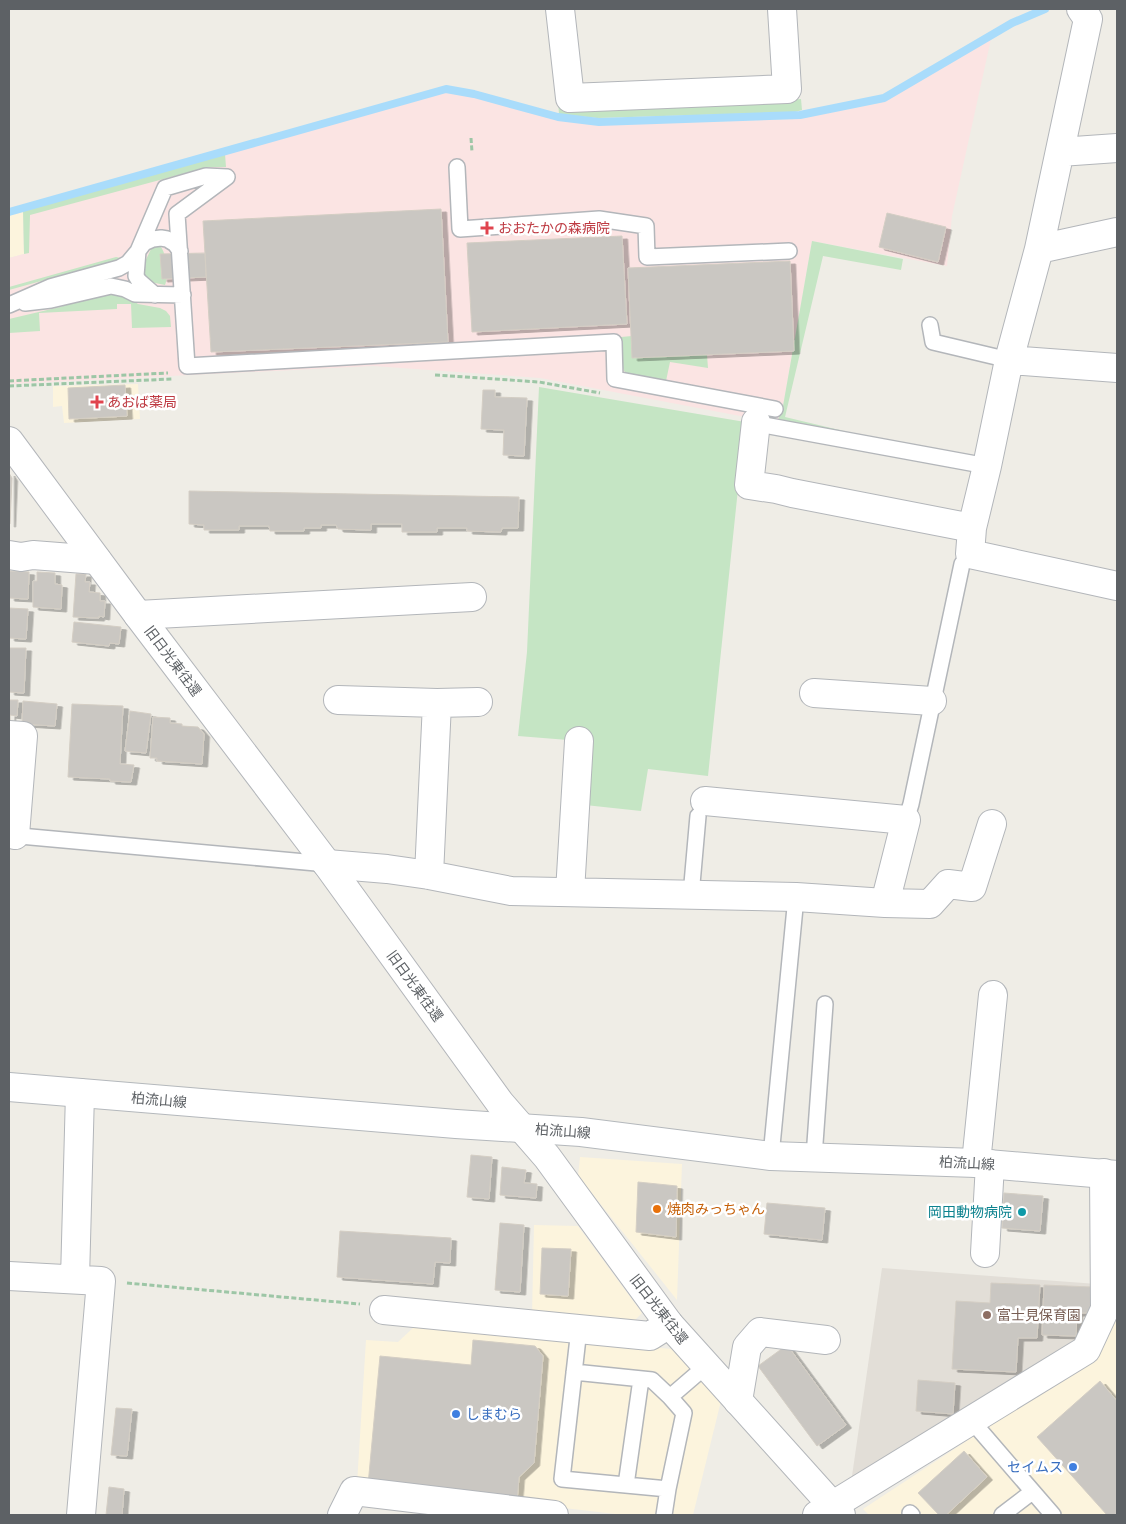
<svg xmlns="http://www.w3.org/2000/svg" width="1126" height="1524" viewBox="0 0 1126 1524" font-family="'Varela Round','Noto Sans JP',sans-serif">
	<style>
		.commercial { fill: #fcf4dd }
		.education { fill: #e2ded7 }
		.medical { fill: #fbe4e3 }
		.green { fill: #c5e5c4 }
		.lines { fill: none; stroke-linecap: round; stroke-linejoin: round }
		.stream { stroke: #a9dcfb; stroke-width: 8 }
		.building { fill: #cac7c2; stroke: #d4cec4; filter: url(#shadow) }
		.service-casing { stroke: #b3b6ba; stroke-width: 18 }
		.minor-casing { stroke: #b3b6ba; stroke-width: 30 }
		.tertiary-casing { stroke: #b3b6ba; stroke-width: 30 }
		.secondary-casing { stroke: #b4b8bc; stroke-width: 30 }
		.path { stroke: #9dc6a6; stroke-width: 3; stroke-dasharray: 5 2.5; stroke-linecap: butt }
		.service { stroke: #fff; stroke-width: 15 }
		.minor { stroke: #fff; stroke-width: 28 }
		.tertiary { stroke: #fff; stroke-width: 28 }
		.secondary { stroke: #fff; stroke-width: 28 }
		.health-dot { fill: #e0444e; stroke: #fff; stroke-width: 2 }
		.food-dot { fill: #e8710a; stroke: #fff; stroke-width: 2 }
		.culture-dot { fill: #0f9aa8; stroke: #fff; stroke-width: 2 }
		.education-dot { fill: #8d6e63; stroke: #fff; stroke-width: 2 }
		.shop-dot { fill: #3f7fe0; stroke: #fff; stroke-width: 2 }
		.labels { text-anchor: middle; stroke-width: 5; stroke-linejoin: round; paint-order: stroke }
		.health-label { font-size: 14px; fill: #be3a42; stroke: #fff; text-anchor: start }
		.street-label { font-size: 14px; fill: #5d6165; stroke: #fff }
		.food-label { font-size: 14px; fill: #c56008; stroke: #fff; text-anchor: start }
		.culture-label { font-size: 14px; fill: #0d838f; stroke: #fff; text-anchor: end }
		.education-label { font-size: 14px; fill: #785e54; stroke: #fff; text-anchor: start }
		.shop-label { font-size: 14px; fill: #366cbe; stroke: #fff; text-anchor: start }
	</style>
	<defs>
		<filter id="shadow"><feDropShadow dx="5.5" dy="3" stdDeviation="0" flood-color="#0004"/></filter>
	</defs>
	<rect width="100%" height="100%" fill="#efede6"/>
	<path class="commercial" d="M23,210L24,254L9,258V214Z
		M138,384L140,419L64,423L62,406L53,407V386Z
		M580,1157L682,1164L677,1300L578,1176Z
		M534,1225L578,1226L642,1313L631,1324L532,1316Z
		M1117,1305V1515H869L863,1509L1093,1358Z
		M414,1327L672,1349L721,1401L693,1515H624L357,1484L366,1340L398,1342Z"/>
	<path class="education" d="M882,1268L1097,1284L1087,1332L851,1483Z"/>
	<path class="medical" d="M990,38L991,39L952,216L947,266L812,241L783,406L777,423L540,378L373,366L9,384V258L24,254L23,210L445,92L473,97L557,120L600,125L797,119L880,103Z"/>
	<path class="green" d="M801,99L802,110L795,112L597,118L559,114L558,101H776Z
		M225,154L226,167H208L30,215L29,253L24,254L23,210Z
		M812,241L903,259L901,270L823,256L785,417L919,449L777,423L783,406Z
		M156,246H160C167,253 169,276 165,285L145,281L142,268L151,249Z
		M116,257L121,258L120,259L9,290V287Z
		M103,293H114L125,295L138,304L160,308L166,311L170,316L171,327L132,328L131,304H117V309L39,313L40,331L9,333V319L60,307Z
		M632,336L707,355L708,368L670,362L666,381L628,374L624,371L623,368L621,337Z
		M539,387L745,422L708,776L648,769L641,811L585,805L568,740L518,736L527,652Z"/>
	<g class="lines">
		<path class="stream" d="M9,212L446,89L474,94L558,117L599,122L800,115L884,98L1012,23L1045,9"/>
	</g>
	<path class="building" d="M441,209L448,342L211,352L203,221Z
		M887,213L946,227L938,262L879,247Z
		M622,236L627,324L472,332L467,243Z
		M205,253L206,277L162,279L160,254Z
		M790,261L794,351L632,358L628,268Z
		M125,385L127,416L69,419L68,388Z
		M483,390H495V397L527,398L524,456L503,455L504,430L481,429Z
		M9,473L12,478L10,524H9Z
		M189,491L519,497L518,528H502L501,532L467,531V528H437V532H402V524H371V530L338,529L336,525H321V528H304V531H270L269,526H239V530H204V525L189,524Z
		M9,571L29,572L28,599L9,598Z
		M37,572L55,573V584L62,585L61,609L33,607V581H37Z
		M76,574H86L85,582H90L89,592L100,593V601H105L104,617L99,616V618L73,617Z
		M9,608L28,609L26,639L9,638Z
		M74,622L121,627L119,644L110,643L109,646L72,642Z
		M9,648H26L24,693L9,692Z
		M9,700H18L17,716L10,715V726Z
		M23,701L57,704L55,726L22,724Z
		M72,704L123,706L120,764L134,765L131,782L110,781V779L68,777Z
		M130,711L151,714L146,753L125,751Z
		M153,717L170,718V723L182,724V726L198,727L204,734L202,764L157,761V758H150Z
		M471,1155L492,1157L489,1199L467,1197Z
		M502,1167L526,1170L524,1183L537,1184L536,1198L500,1195Z
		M638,1182L677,1186L676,1237L636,1232Z
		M1004,1193L1043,1196L1040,1231L1002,1228Z
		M767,1203L825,1208L822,1240L764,1234Z
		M500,1223L524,1225L520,1292L495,1290Z
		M340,1231L451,1238L450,1263L435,1262L433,1284L337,1277Z
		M542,1248L571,1249L568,1296L540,1294Z
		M991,1283L1040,1285L1037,1338H1018L1016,1372L952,1369L956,1301L990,1303Z
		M1044,1285L1092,1287V1313H1077L1076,1336L1042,1335Z
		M473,1340L535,1346L543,1356L534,1463L519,1477L517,1501L368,1485L380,1356L471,1365Z
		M787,1345L846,1425L817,1446L758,1366Z
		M918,1380L955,1383L953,1414L916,1411Z
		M1100,1381L1117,1401V1515H1107L1037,1437Z
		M116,1408L132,1409L127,1456L111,1455Z
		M964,1451L987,1477L946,1515H939L918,1493Z
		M109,1487L124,1489L122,1515H106Z"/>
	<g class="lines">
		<g class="service-casing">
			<path id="service" d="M457,167L460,229L599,219L646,226L647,257L789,251
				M227,177L177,214L187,366L614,342L615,379L775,409
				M155,295L139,281L136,276L138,251L144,243L153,239L161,238L167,239L175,244L180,251
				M25,303L51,300L111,286L125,289L135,294L183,295
				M9,305L50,287L119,268L128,263L138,251L165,188L206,176L227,177
				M930,325L933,342L1009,360
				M756,422L764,425L987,466
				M906,820L911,804L962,564L970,554
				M9,835L327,864
				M691,895L698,816
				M771,1156L796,897
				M814,1157L825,1004
				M579,1329L562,1479L668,1489L684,1413L670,1397L706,1366
				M574,1372L652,1380L670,1397
				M971,1420L1053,1515
				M626,1485L641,1379
				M910,1513L912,1515
				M664,1515L668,1489
				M1002,1515L1032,1492"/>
		</g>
		<g class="minor-casing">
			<path id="minor" d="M560,9L570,98L787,89L782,9
				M1081,9L1088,19L1039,249L1009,360L987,466L972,528L970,554L1117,586
				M1060,152L1117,148
				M1039,249L1117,232
				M1009,360L1117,368
				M756,422L749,485L776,489L792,493L972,528
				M9,555L21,557L33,555L97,560
				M138,615L472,597
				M814,693L932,701
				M338,700L437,703L478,702
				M9,735L23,736L15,835
				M327,864L387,869L429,875L511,891L796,897L885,903L906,820L705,801
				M429,875L437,703
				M570,892L579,741
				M885,903L930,904L948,884L972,887L992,824
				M976,1163L993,995
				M985,1253L990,1164
				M9,1276L101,1281L81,1515
				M75,1279L80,1093
				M384,1310L650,1336L669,1324
				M738,1401L747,1347L760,1332L826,1340
				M342,1515L354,1491L554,1515
				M817,1515L1086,1350L1105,1309L1104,1173"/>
		</g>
		<g class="tertiary-casing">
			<path id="tertiary" d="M9,441L138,615L327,864L500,1103L547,1157L669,1324L841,1515"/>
		</g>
		<g class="secondary-casing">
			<path id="secondary" d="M9,1087L456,1124L581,1132L771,1156L976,1163L1117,1175"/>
		</g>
		<path class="path" d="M471,138L472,152
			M435,375L539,382L600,393
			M9,381L168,373
			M9,386L172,379
			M127,1283L360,1304"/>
		<use href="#service" class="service"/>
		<use href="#minor" class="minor"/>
		<use href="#tertiary" class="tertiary"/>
		<use href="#secondary" class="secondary"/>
	</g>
	<g class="health-dot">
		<path d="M484.5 220.5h5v5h5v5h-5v5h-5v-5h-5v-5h5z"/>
		<path d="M94.5 394.5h5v5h5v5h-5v5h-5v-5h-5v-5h5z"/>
	</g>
	<circle class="food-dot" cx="657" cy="1209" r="5"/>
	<circle class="culture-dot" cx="1022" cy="1212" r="5"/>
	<circle class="education-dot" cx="987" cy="1315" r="5"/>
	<g class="shop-dot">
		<circle cx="456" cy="1414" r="5"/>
		<circle cx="1073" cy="1467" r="5"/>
	</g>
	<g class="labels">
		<g class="health-label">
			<text x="498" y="233">おおたかの森病院</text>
			<text x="107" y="407">あおば薬局</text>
		</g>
		<g class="street-label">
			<text transform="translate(173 661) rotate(53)" y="5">旧日光東往還</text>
			<text transform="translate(415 986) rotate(54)" y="5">旧日光東往還</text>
			<text transform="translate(159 1100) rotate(5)" y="5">柏流山線</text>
			<text transform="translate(563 1131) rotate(4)" y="5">柏流山線</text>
			<text transform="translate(967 1163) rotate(3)" y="5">柏流山線</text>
			<text transform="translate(659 1309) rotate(52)" y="5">旧日光東往還</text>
		</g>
		<g class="food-label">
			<text x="667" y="1214">焼肉みっちゃん</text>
		</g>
		<g class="culture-label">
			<text x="1012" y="1217">岡田動物病院</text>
		</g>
		<g class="education-label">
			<text x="997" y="1320">富士見保育園</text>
		</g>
		<g class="shop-label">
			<text x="466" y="1419">しまむら</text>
			<text x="1063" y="1472" text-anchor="end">セイムス</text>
		</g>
	</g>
	<rect width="1126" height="1524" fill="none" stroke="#5d6165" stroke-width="20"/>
</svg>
